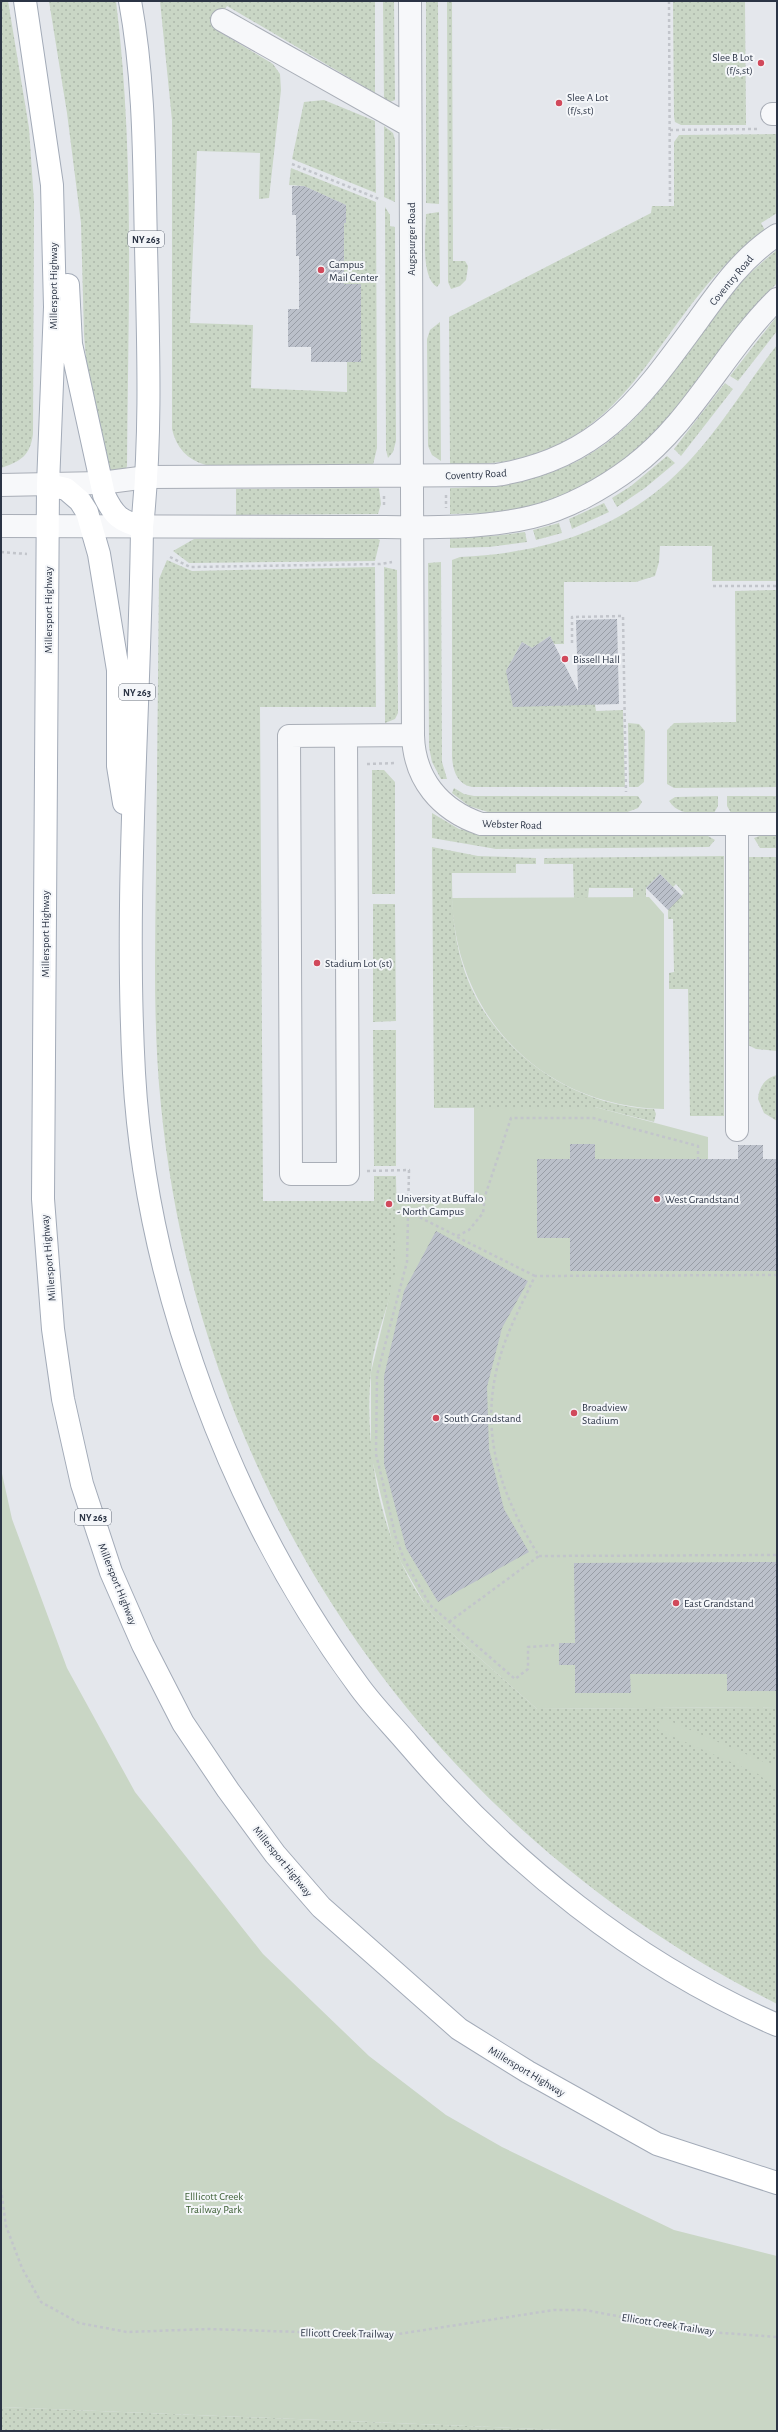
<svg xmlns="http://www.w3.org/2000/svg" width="778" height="2432" viewBox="0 0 778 2432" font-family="'Alegreya Sans',sans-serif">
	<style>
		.grass { fill: url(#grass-dots) }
		.park { fill: #c9d6c5 }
		.building { fill: url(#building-hatch) }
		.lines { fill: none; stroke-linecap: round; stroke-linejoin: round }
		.minor-casing { stroke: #a9aeb7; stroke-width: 24 }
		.major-casing { stroke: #a3abb8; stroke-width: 24 }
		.path { stroke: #c2c5cb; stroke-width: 2.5; stroke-dasharray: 3 3; stroke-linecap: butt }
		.minor { stroke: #f7f8fa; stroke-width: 22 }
		.major { stroke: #fff; stroke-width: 22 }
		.poi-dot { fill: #d1495b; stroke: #f4f6f9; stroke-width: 1.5 }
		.labels { text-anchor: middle; stroke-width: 4; stroke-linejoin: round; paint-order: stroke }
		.shield { fill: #f4f6f9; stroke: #676e7b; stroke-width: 1 }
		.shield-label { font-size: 10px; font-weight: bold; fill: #2b3445 }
		.poi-label { font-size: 11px; fill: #2b3445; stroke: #f4f6f9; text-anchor: start }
		.street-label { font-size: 11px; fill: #2b3445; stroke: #f4f6f9 }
		.park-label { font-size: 11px; fill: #3f6138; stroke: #f4f6f9 }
	</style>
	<defs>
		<pattern id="grass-dots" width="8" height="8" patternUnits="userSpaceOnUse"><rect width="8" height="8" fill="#c9d6c5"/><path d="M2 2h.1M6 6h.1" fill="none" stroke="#adb8ab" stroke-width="1.8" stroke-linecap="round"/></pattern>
		<pattern id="building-hatch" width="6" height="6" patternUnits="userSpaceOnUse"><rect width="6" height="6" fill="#bbc0ca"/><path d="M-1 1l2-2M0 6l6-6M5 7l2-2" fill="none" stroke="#989da6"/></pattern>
	</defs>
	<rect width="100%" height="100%" fill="#e4e7ec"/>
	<path class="grass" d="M1,1H8L29,128L34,202L33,434C30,456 21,461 1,468Z
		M49,1H116C135,155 128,311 127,466L124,474L107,472L88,382L84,335L81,223L67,113Z
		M160,1H375V93L227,6L213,28L273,64L280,74L281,90L269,198L259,199L260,153L197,151L190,323L253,325L251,388L347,392V362H361V284H344V223L346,222V205L304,186L289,185L291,168L376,202L377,448L373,465H206C187,460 176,447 172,429V120Z
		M383,1H394L395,100L390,102L384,101Z
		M426,1H438L439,204L426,203Z
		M447,1H452L453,261H465L468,266L466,280L460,286L451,289L448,282Z
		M673,1H745L746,125H681L675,122L674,117Z
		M324,100L375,121L376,193L292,159L304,102Z
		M384,126L393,133L395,140V202L384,197Z
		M777,134V213L761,223L765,230C743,247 724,265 706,286C643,362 615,439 508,461C489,464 469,464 450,464L449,317L651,213L652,206H674V142L679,135Z
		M385,207L390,215V226L395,227L396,441L393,452L388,458L386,450Z
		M439,212L440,283L437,287C420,277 426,232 426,214Z
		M777,250V283L742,320L668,419L648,442L596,480L558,498L530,507L488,513L450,514V488C535,487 597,466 653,398C678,368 697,333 722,303C739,283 757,266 777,250Z
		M777,316V331L738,381L730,376Z
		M440,322L441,461L432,455L428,446L427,339L430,330Z
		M777,345V581H712V546H660L659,562L655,576L636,582H564V644H554L550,636L532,648L522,642L506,671L595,704L596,711L623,710L625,787H472C457,784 453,771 452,757V560L460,557C549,553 630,527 691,459C723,424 748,382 777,345Z
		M725,383L733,389L681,456L674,449Z
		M667,456L675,463L645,488L617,507L612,498L631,486Z
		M379,488L381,504L378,514L236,515V489Z
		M604,503L609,512L572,529L569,519Z
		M559,523L562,533L536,540L533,530Z
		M525,532L527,542L489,547L450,548V537L493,536Z
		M376,538L380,540L375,561L189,563L173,551L194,539Z
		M167,560L192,571L375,567L376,707H260L263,1201H374V1176H396C396,1202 400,1242 397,1266C391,1302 374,1337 371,1372C363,1454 383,1557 438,1621L537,1709L777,1707V2004C427,1828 200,1495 161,1106C153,1028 155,950 156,872C157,774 158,677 159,579Z
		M441,562L442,762L447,779H441L432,762L429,747L428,563Z
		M384,567L397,570L398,713L395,719L385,723Z
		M777,590V787L674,788L667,784V730L674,723L736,722L735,591Z
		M628,723L639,724L645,731L644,782L638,787H629Z
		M372,770H384L395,782V894H372Z
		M454,788L464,794L474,796H638L642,802L638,808L625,813H491L469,806L452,793Z
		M718,796V806L714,813C699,813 679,817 669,801L675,797Z
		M727,796H777V813H731L727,806Z
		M432,813L459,829L493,836L700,835L708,836L715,840L709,847L496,849L432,838Z
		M762,835H777V848H760L754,838Z
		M432,847L478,856L536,858V864H516V873H452C452,905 453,935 463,966C488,1047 569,1106 654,1109L656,1114L654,1122L595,1107L434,1108Z
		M724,856V1116H690L688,989H669V973L674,972L673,919H668V910L684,893L676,884L673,887L660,874L646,888V897L633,898V888H589L588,898H574L573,864H544V858Z
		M744,857H777V1051L756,1049L748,1045Z
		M373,904H395L396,1021L373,1022Z
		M373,1030H396V1166H374Z
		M777,1075V1121L764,1113L758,1099C759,1087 765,1078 777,1075Z
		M1,2407L587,2431H1Z"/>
	<path class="park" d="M649,897L664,914V1109C544,1107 456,1019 452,898Z
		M474,1107H595L708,1137V1159H738V1145H763V1159H777V1707L537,1709L438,1621L426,1606L401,1562L392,1541L371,1455V1372L397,1265L396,1196H474Z
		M1,1469L12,1519L67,1668L135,1792L263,1954L369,2056L446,2115L502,2147L674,2230L777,2256V2431H587L1,2407Z
		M663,1718L764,1762L777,1764V1789L758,1774L658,1730Z"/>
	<path class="building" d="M292,186H304L346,205V223H344V284H361V362H311V347H288V309H299V256H296V215H292Z
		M617,619L619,704L513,707L506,671L522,642L532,648L550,636L578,691L576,620Z
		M660,874L682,896L668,910L646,888Z
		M570,1144H595V1159H738V1145H763V1159H777V1271H570V1238H537V1159H570Z
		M436,1231L528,1281L502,1328L487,1387L489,1449L504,1509L529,1552L438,1602L406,1548L384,1464V1376L404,1291Z
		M777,1562V1691H727V1674H630L631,1693H575V1665H559V1643H575L574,1563Z"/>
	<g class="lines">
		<g class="minor-casing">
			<path id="minor" d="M410,1L413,735C414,779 440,810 481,824H777
				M222,20L410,126
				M772,114H777
				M1,485L101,483L147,477L496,475C600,459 641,398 699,319C722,287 743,257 777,235
				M1,526C113,526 225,527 336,527C400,526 469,532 532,517C567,509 604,488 632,467C692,422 724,351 777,299
				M346,736L348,1174H291L289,736L413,735
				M737,824V1130"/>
		</g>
		<g class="major-casing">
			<path id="major" d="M25,1L52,185L55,307L48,485L43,1199L53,1329L63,1399L82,1484L111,1572L143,1645L183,1723L228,1790L275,1854L321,1907L459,2029L528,2072L657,2144L777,2183
				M130,1C145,82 144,164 146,246C148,339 152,434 142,527C140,709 124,891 134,1073C146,1285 232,1514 358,1685C373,1706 392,1725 409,1745C510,1863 634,1963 777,2025
				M68,285L71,344L104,495C114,516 120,521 142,527
				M48,485L66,489L80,501L87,512L99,554L118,670V766L124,803"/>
		</g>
		<path class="path" d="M669,1L670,204
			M670,130L758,129
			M292,164L379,199
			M446,495V508
			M384,496V507
			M1,552L27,554
			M170,557L190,567L380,564L392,562
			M713,586H777
			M572,643V617L623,616L626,792
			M367,764L396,763
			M367,1171L409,1170L407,1262L377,1375L376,1454L396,1538L404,1559L430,1605L515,1679L528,1669V1647L557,1645
			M409,1212L457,1236L469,1230L483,1213L485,1196L511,1118H593L698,1146V1159
			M457,1237L535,1276
			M777,1275L535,1276C523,1302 508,1329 500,1357C478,1431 500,1494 539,1556L777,1555
			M449,1622L539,1556
			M1,2189L6,2226L22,2268L41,2302L79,2323L127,2332L208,2329L392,2335L554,2310H585L696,2331L777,2337"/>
		<use href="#minor" class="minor"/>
		<use href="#major" class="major"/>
	</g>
	<g class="poi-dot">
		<circle cx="761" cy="63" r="4"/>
		<circle cx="559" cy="103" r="4"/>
		<circle cx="321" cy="270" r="4"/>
		<circle cx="565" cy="659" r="4"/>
		<circle cx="317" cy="963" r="4"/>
		<circle cx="657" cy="1199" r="4"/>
		<circle cx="389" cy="1204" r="4"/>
		<circle cx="574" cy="1413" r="4"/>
		<circle cx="436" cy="1418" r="4"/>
		<circle cx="676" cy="1603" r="4"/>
	</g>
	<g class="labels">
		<g class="shield">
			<rect x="128" y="231" width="36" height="16" rx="3"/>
			<rect x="119" y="684" width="36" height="16" rx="3"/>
			<rect x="75" y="1509" width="36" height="16" rx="3"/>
		</g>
		<g class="shield-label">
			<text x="146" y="243">NY 263</text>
			<text x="137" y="696">NY 263</text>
			<text x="93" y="1521">NY 263</text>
		</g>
		<g class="poi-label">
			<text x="753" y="61" text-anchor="end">Slee B Lot<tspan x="753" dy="13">(f/s,st)</tspan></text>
			<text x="567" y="101">Slee A Lot<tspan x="567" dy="13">(f/s,st)</tspan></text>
			<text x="329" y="268">Campus<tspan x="329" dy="13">Mail Center</tspan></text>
			<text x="573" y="663">Bissell Hall</text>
			<text x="325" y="967">Stadium Lot (st)</text>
			<text x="397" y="1202">University at Buffalo<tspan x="397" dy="13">- North Campus</tspan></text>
			<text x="665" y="1203">West Grandstand</text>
			<text x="582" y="1411">Broadview<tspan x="582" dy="13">Stadium</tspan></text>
			<text x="444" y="1422">South Grandstand</text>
			<text x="684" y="1607">East Grandstand</text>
		</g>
		<g class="street-label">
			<text transform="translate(411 239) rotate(-90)" y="4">Augspurger Road</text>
			<text transform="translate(731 280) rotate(-50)" y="4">Coventry Road</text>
			<text transform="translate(53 286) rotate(-90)" y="4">Millersport Highway</text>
			<text transform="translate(476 474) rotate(-3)" y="4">Coventry Road</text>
			<text transform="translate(48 610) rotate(-90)" y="4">Millersport Highway</text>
			<text transform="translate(512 824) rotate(2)" y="4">Webster Road</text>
			<text transform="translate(45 934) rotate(-90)" y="4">Millersport Highway</text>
			<text transform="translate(48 1258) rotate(-95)" y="4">Millersport Highway</text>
			<text transform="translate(118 1584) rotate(68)" y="4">Millersport Highway</text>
			<text transform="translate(283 1861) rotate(51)" y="4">Millersport Highway</text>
			<text transform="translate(527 2071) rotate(31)" y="4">Millersport Highway</text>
			<text transform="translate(668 2324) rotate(9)" y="4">Ellicott Creek Trailway</text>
			<text transform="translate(347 2333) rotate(1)" y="4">Ellicott Creek Trailway</text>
		</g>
		<g class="park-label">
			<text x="214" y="2200">Elllicott Creek<tspan x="214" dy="13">Trailway Park</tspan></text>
		</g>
	</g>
	<rect width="778" height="2432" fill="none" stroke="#2b3445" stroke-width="4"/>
</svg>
